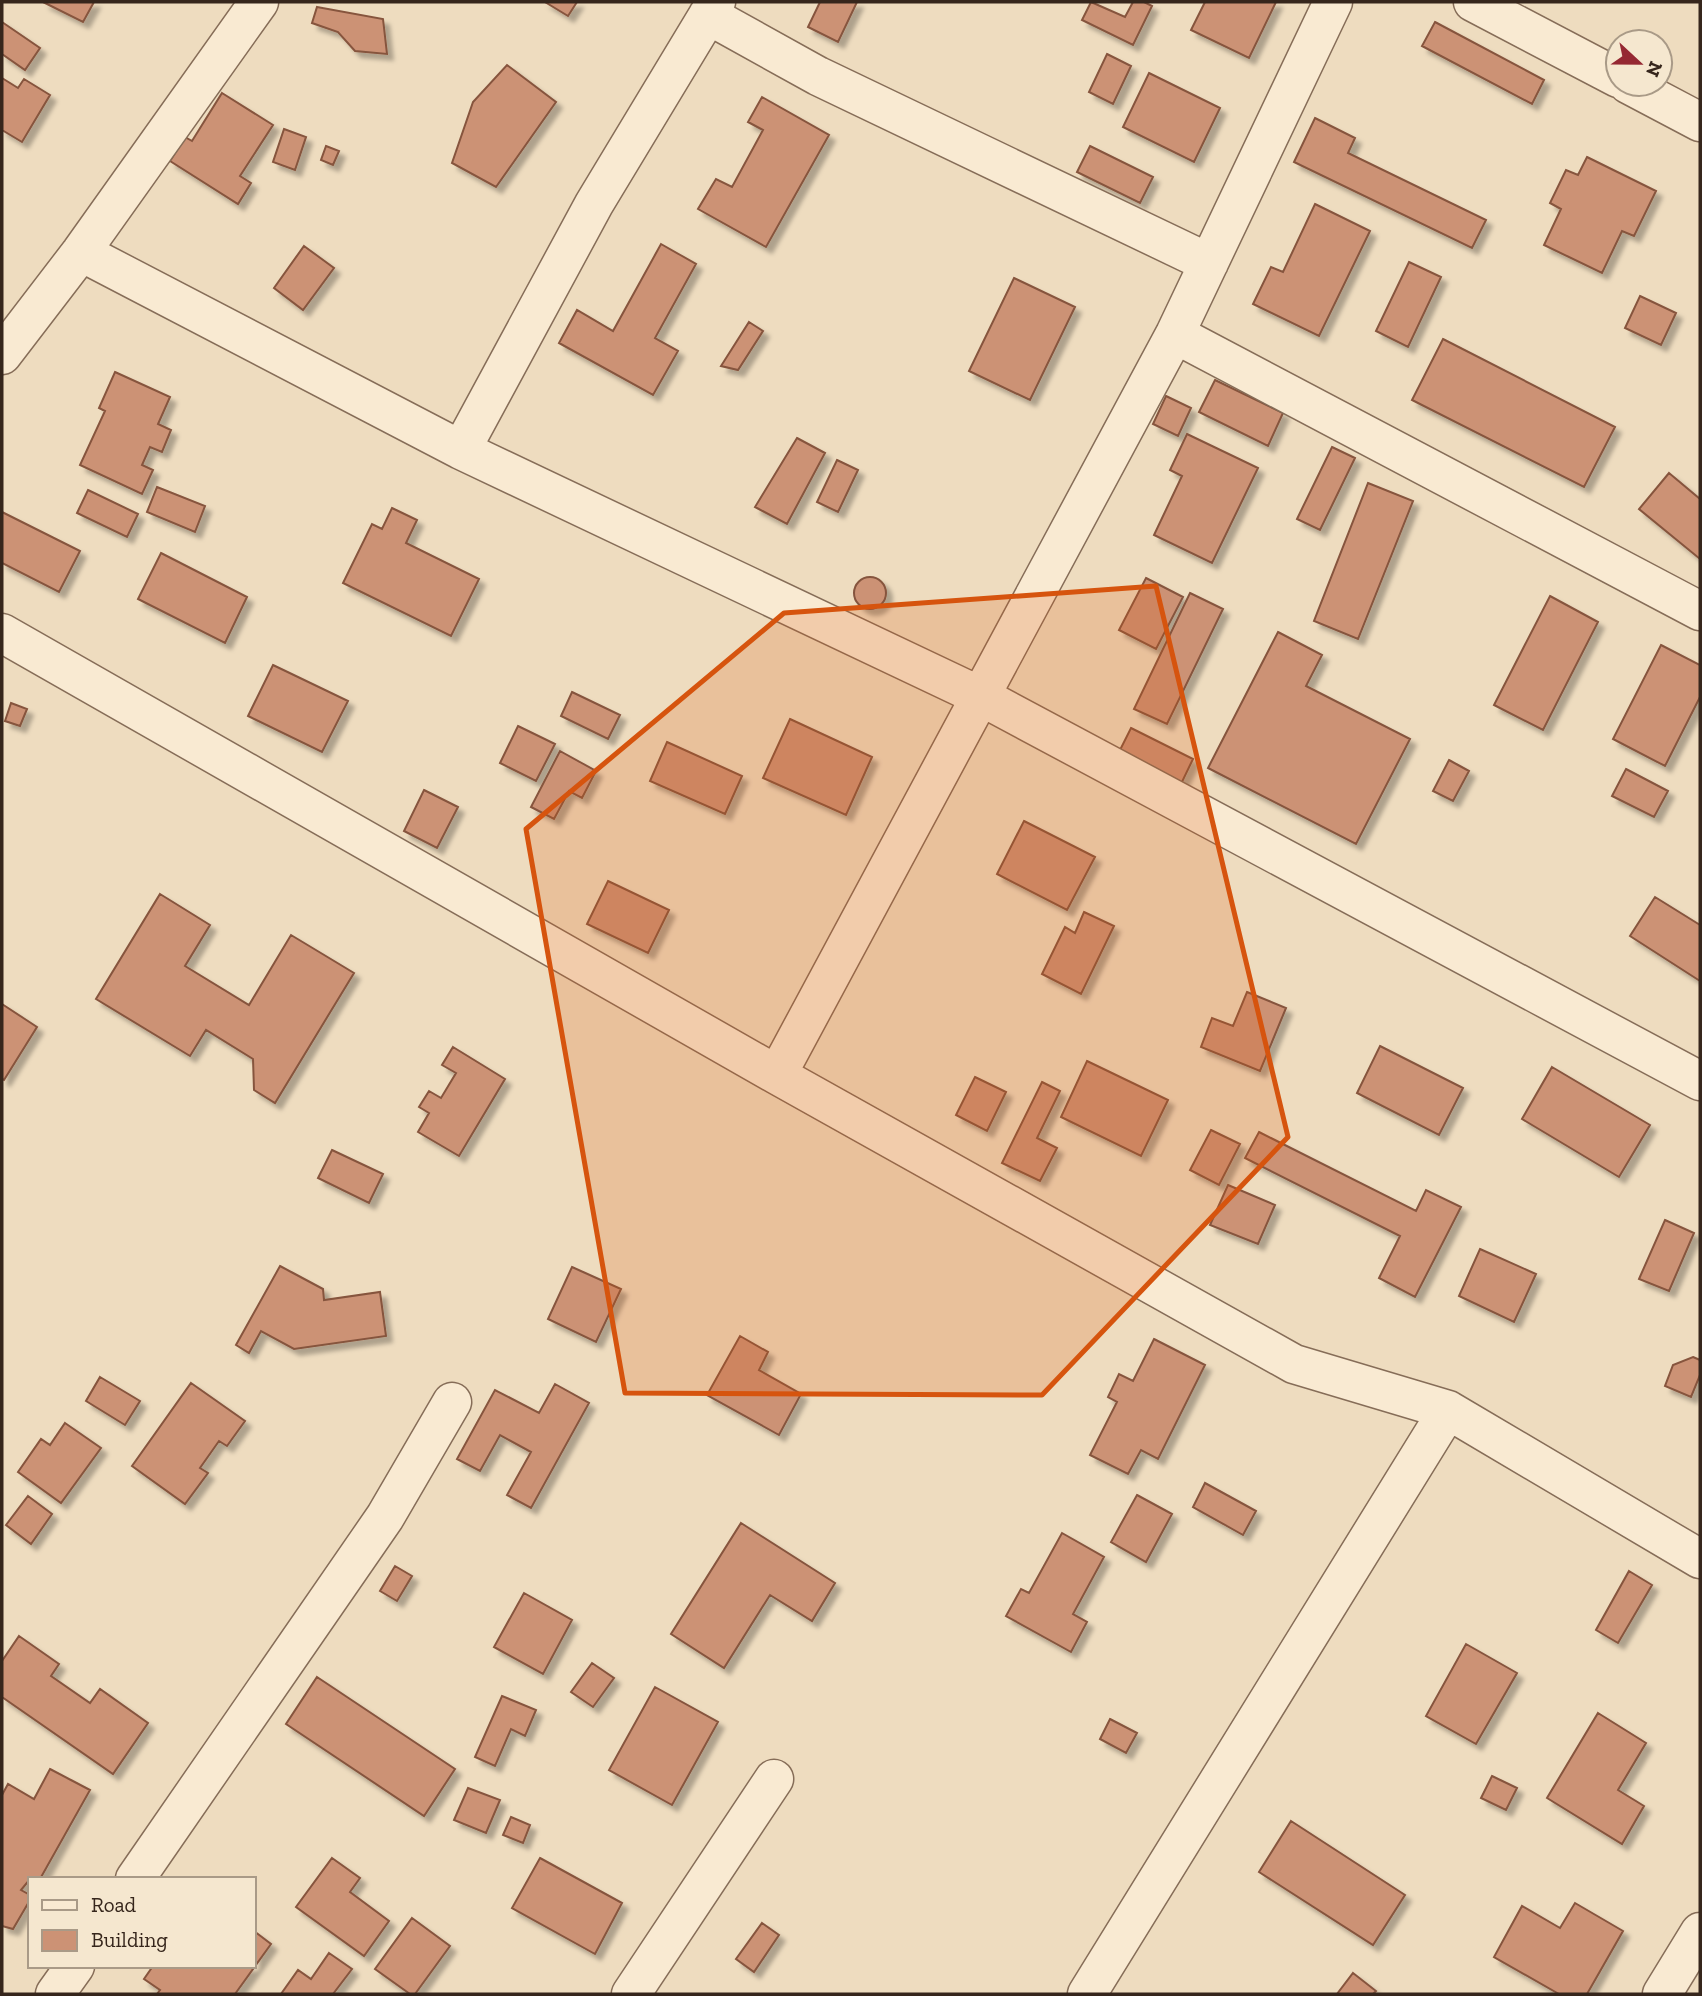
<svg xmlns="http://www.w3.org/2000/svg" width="1702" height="1996" viewBox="0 0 1702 1996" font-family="'Zilla Slab',serif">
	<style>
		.building { fill: #cc9275; stroke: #86543e; stroke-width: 2; filter: url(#shadow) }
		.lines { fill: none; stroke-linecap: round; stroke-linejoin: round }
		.minor-casing { stroke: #866d58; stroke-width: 41 }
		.minor { stroke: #f9ead2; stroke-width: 38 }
		.marked { fill: #d6540e; fill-opacity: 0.2; stroke: #d6540e; stroke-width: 5; stroke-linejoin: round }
	</style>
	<defs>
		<filter id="shadow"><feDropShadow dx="6" dy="6" stdDeviation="2" flood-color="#0004"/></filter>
	</defs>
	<rect width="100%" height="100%" fill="#eedcbf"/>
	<path class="building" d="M43,2H94L83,22Z
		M545,2H577L568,16Z
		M820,2H857L838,42L808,27Z
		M1091,2L1125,17L1133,2H1144L1152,6L1133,45L1082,20Z
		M1205,2H1276L1249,58L1191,30Z
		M317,7L383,19L387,54L355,51L338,32L312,23Z
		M2,22L40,48L25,70L2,54Z
		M1435,22L1544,80L1532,104L1422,46Z
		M1107,54L1131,66L1113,104L1089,92Z
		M507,65L556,102L496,187L452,163L473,102Z
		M1149,73L1220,108L1194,162L1123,127Z
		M2,78L18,88L24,79L50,95L22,142L2,130Z
		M222,93L273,125L240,176L251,183L238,204L170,161L185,137L192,141Z
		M762,97L829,135L766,247L698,209L716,179L732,187L763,130L748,122Z
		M1315,118L1355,138L1348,153L1486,220L1472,248L1294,162Z
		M284,129L306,137L295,170L273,162Z
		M326,146L339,151L333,165L321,160Z
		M1090,146L1153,177L1140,203L1077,172Z
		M1587,157L1656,191L1634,236L1622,231L1602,273L1544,245L1561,209L1550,203L1566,170L1578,175Z
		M1315,204L1370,231L1319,336L1253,304L1271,267L1283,272Z
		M661,244L696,264L655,338L678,351L653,395L559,343L577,310L613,331Z
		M304,246L334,268L303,310L274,288Z
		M1409,262L1441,277L1408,347L1376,331Z
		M1014,278L1075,307L1030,400L969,371Z
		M1640,296L1676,313L1661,345L1625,328Z
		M749,322L763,331L738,370L721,366Z
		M1443,339L1615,427L1584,487L1412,400Z
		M115,372L170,397L158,424L171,430L162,452L150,447L142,465L153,470L142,494L80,465L105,411L99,408Z
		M1215,380L1283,413L1268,446L1199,412Z
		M1166,396L1191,408L1178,436L1153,424Z
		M1187,434L1258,468L1212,563L1154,535L1182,476L1170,470Z
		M797,438L825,453L787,524L755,507Z
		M1332,447L1355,458L1320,530L1297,519Z
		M837,460L858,470L838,512L817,502Z
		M1669,473L1700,499V559L1639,509Z
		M1368,483L1413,501L1358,639L1314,621Z
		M157,487L205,506L195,532L147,512Z
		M88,490L138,514L127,537L77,513Z
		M392,508L417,520L406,543L479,579L451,636L343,583L372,524L382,529Z
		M2,512L80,551L59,592L2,563Z
		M161,553L247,597L225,643L138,599Z
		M854 593a16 16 0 1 1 32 0a16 16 0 1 1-32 0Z
		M1146,578L1183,597L1156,649L1119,630Z
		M1190,593L1223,609L1167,724L1134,709Z
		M1550,596L1598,622L1543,730L1494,705Z
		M1278,632L1322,655L1306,686L1410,739L1356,844L1208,768Z
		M1661,645L1700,665V697L1665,766L1613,739Z
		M273,665L348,701L322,752L248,716Z
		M572,692L620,715L608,739L561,716Z
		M11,703L27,709L20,726L5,721Z
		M790,719L872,757L846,815L763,778Z
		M518,726L555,744L536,781L500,763Z
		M1131,728L1193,759L1181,784L1118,754Z
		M667,742L742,776L725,814L650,781Z
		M560,751L596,771L582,798L569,791L554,819L531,807Z
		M1449,760L1469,771L1453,801L1433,791Z
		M1626,769L1668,791L1654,817L1612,796Z
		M424,790L458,807L437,848L404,831Z
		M1024,821L1095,857L1067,910L997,874Z
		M608,881L669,910L648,953L587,924Z
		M160,894L210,925L185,966L249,1005L291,935L354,973L275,1103L254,1090L253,1059L206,1030L190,1056L96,999Z
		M1655,897L1700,925V981L1630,936Z
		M1084,912L1114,926L1081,994L1042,974L1065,927L1075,933Z
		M1247,992L1286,1008L1260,1071L1201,1047L1212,1018L1233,1026Z
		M2,1004L37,1027L4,1080L2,1079Z
		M1380,1046L1463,1088L1439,1135L1357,1093Z
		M453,1047L505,1079L459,1156L418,1132L429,1113L419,1107L429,1091L441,1098L456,1073L442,1065Z
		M1087,1061L1168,1100L1141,1156L1061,1117Z
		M1552,1067L1650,1125L1619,1177L1522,1119Z
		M975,1077L1006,1092L987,1131L956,1115Z
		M1042,1082L1060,1091L1037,1138L1057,1148L1040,1181L1002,1163Z
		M1211,1130L1240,1144L1219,1185L1190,1170Z
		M1259,1132L1416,1211L1426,1190L1461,1207L1415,1297L1379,1278L1400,1236L1245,1158Z
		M332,1150L383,1174L369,1203L318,1178Z
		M1228,1185L1275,1205L1258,1244L1210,1225Z
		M1665,1220L1694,1233L1669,1291L1639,1279Z
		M1480,1249L1536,1274L1514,1322L1459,1296Z
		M280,1266L323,1289L324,1300L380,1292L386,1336L294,1349L261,1331L249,1353L236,1345Z
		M572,1267L621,1289L596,1342L548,1319Z
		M740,1336L768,1352L759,1370L801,1394L779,1435L707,1395Z
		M1154,1339L1205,1365L1158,1459L1141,1450L1128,1474L1090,1455L1117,1402L1108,1397L1119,1374L1133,1381Z
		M1693,1357L1700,1360V1375L1691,1397L1665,1386L1673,1365Z
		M100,1377L140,1401L125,1425L86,1401Z
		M191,1383L245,1421L227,1446L219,1441L200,1468L208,1473L185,1504L132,1466Z
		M555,1384L589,1403L531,1508L507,1495L531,1452L500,1435L480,1471L457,1459L495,1390L539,1413Z
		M65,1423L101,1448L61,1503L18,1472L41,1439L50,1445Z
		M1205,1483L1256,1511L1243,1535L1193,1507Z
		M1137,1495L1172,1514L1146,1562L1111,1542Z
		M28,1496L52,1514L31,1544L6,1525Z
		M741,1523L835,1583L812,1621L770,1595L724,1668L671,1634Z
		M1062,1533L1104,1557L1073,1614L1087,1622L1071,1652L1006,1616L1021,1589L1029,1593Z
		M395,1566L412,1576L397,1601L380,1591Z
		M1629,1571L1652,1585L1618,1643L1596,1630Z
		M524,1593L572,1620L543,1674L494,1647Z
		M19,1636L59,1664L51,1676L90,1703L100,1689L148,1723L113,1774L2,1697V1661Z
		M1466,1644L1517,1673L1476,1744L1426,1716Z
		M592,1663L614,1678L593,1707L571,1692Z
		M317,1677L455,1769L424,1816L286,1724Z
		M655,1687L718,1722L672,1805L609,1770Z
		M502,1696L536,1710L525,1736L511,1729L495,1766L475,1757Z
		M1598,1713L1646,1743L1618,1790L1644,1806L1622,1844L1547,1798Z
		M1110,1719L1137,1733L1126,1753L1100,1739Z
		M50,1769L90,1790L40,1879H30L21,1890L30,1895V1900L13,1929L2,1926V1795L8,1784L34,1799Z
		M1492,1776L1517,1788L1506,1810L1481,1798Z
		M468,1788L500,1800L486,1833L454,1820Z
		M511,1817L530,1825L523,1843L503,1835Z
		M1291,1821L1405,1895L1373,1945L1259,1872Z
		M332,1858L360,1878L350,1892L389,1921L364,1956L296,1907Z
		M540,1858L622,1903L595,1954L512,1908Z
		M1575,1903L1623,1931L1587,1994H1559L1494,1957L1522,1906L1560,1928Z
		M412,1918L450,1946L415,1994H410L375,1969Z
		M762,1923L779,1935L754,1972L736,1959Z
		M254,1931L271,1944L235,1994H157L160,1990L144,1979L153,1966H254Z
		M329,1953L352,1969L333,1994H281L298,1970L311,1979Z
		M1353,1973L1376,1991L1373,1994H1337Z"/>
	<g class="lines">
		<g class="minor-casing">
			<path id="minor" d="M1473,2L1618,78
				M708,15L818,76L1209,263
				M1628,84L1700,122
				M81,252L461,450L982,697L1700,1081
				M1175,334L1700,611
				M2,355L81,252L259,2
				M461,450L594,204L716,2
				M2,633L777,1075L1294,1364L1448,1410L1700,1559
				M777,1075L1175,334L1333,2
				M135,1879L385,1517L452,1402
				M55,1994L75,1966
				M631,1994L774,1779
				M1087,1994L1448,1410
				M1662,1994L1700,1932"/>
		</g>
		<use href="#minor" class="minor"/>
	</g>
	<path class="marked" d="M1156,586L1288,1137L1042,1395L625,1393L526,829L784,613Z"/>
	<rect width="1702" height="1996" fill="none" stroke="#36261c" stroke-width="7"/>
	<rect x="28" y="1877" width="228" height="91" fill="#f5e7cf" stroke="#a99a87" stroke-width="2"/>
	<rect x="42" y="1900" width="35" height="10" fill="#f9ead2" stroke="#a99a87" stroke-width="2"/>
	<text x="91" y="1912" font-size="21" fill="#36261c">Road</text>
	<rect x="42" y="1930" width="35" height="21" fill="#cc9275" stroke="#a99a87" stroke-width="2"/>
	<text x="91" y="1947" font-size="21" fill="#36261c">Building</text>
	<g transform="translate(1639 63) rotate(112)"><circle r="33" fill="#f5e7cf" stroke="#a99a87" stroke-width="2"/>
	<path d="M0-5L12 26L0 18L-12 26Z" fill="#952832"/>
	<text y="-10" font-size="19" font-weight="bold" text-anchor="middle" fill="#36261c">N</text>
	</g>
</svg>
